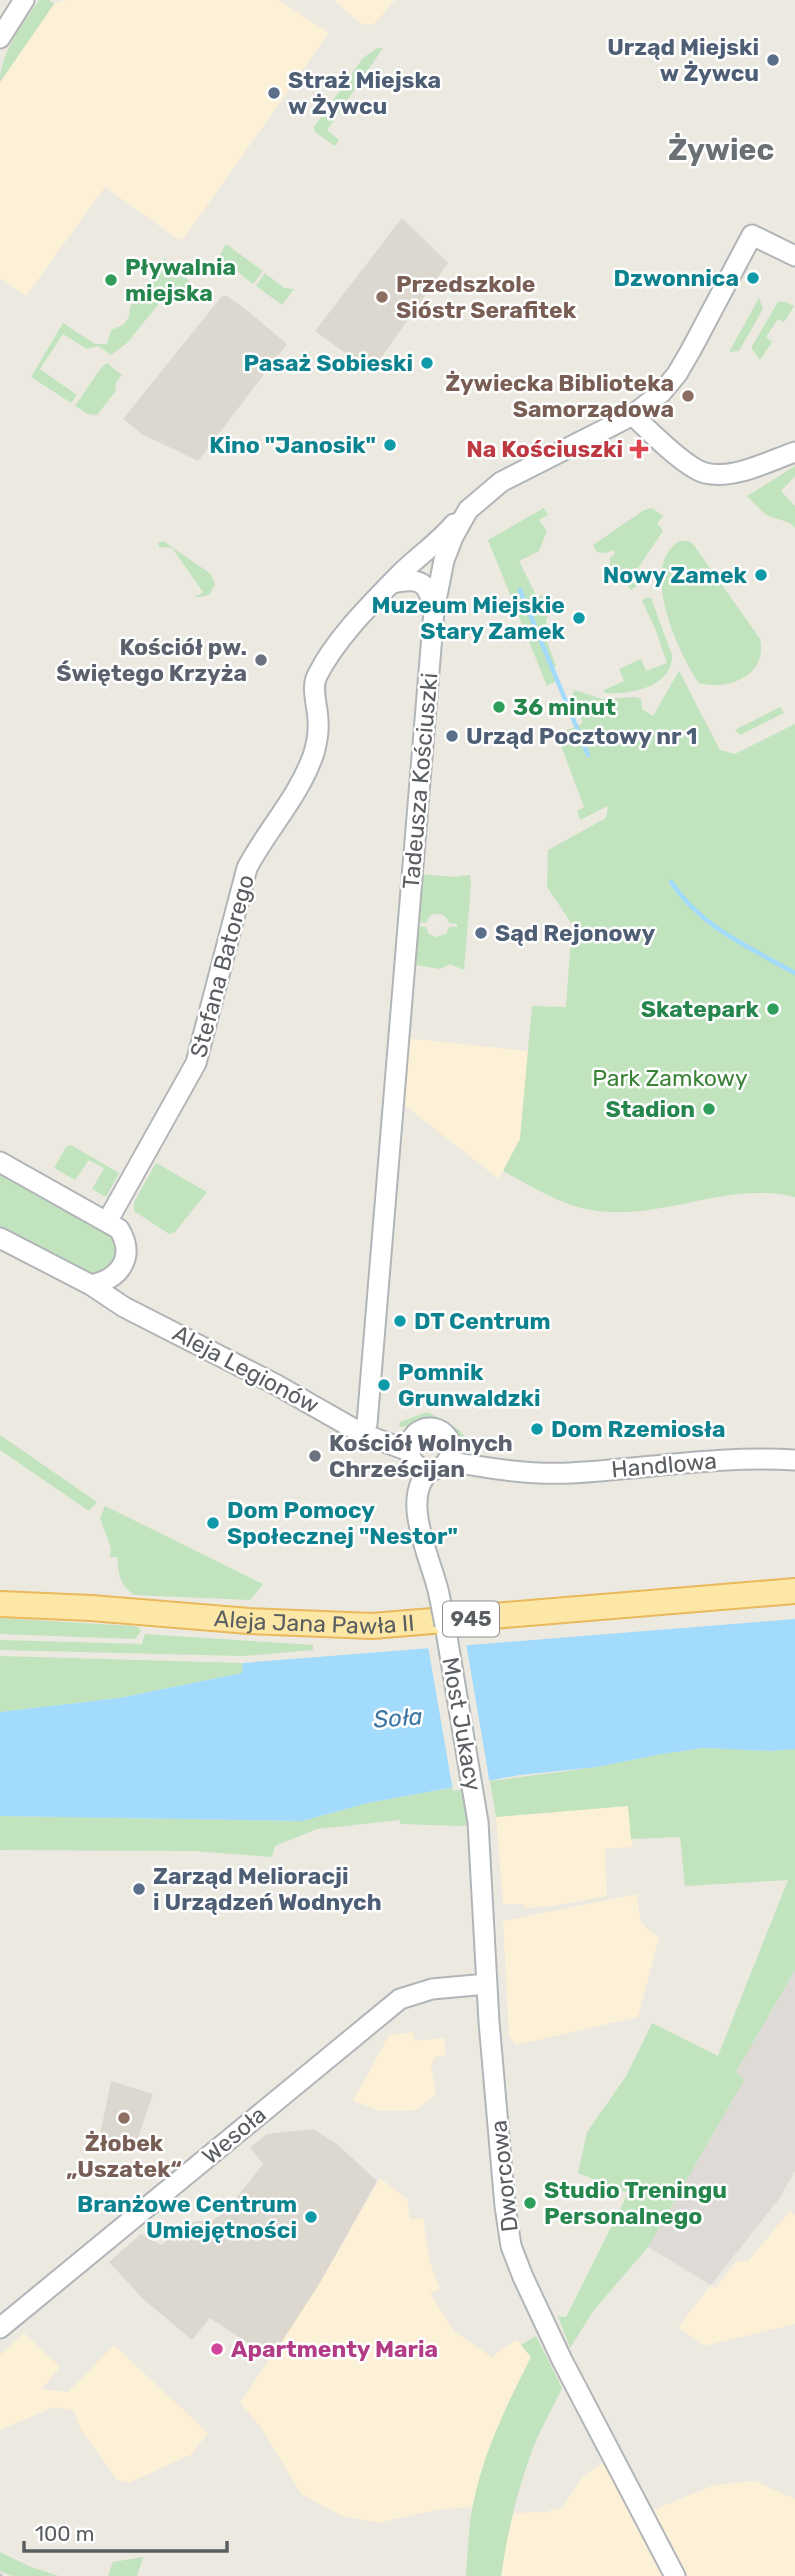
<svg xmlns="http://www.w3.org/2000/svg" width="795" height="2576" viewBox="0 0 795 2576" font-family="Rubik,sans-serif">
	<style>
		.commercial { fill: #fcf0d6 }
		.industrial { fill: #dedbd6 }
		.education { fill: #dcd8cf }
		.green { fill: #c1e3be }
		.water { fill: #a2dbfb }
		.pier { fill: #ece9e1 }
		.lines { fill: none; stroke-linecap: round; stroke-linejoin: round }
		.stream { stroke: #a2dbfb; stroke-width: 4.5 }
		.minor-casing { stroke: #b2b5b8; stroke-width: 23 }
		.major-casing { stroke: #ebb85b; stroke-width: 28 }
		.minor { stroke: #fff; stroke-width: 19 }
		.major { stroke: #fce7a7; stroke-width: 24 }
		.rail { stroke: #b0b1b2; stroke-width: 4.5; stroke-dasharray: 2 9; stroke-linecap: butt }
		.minor-bridge-casing { stroke: #b2b5b8; stroke-width: 23; stroke-linecap: butt }
		.minor-bridge { stroke: #fff; stroke-width: 19 }
		.service-dot { fill: #5c6f8a; stroke: #fff; stroke-width: 2.5 }
		.culture-dot { fill: #0f9aa8; stroke: #fff; stroke-width: 2.5 }
		.leisure-dot { fill: #2e9e5b; stroke: #fff; stroke-width: 2.5 }
		.education-dot { fill: #8d6e63; stroke: #fff; stroke-width: 2.5 }
		.health-dot { fill: #e0444e; stroke: #fff; stroke-width: 2.5 }
		.worship-dot { fill: #6b7280; stroke: #fff; stroke-width: 2.5 }
		.hotel-dot { fill: #d1479c; stroke: #fff; stroke-width: 2.5 }
		.labels { text-anchor: middle; stroke-width: 5; stroke-linejoin: round; paint-order: stroke }
		.shield { fill: #fff; stroke: #8c8e91; stroke-width: 2 }
		.shield-label { font-size: 21px; font-weight: bold; fill: #5a5e62 }
		.service-label { font-size: 23px; font-weight: bold; fill: #4e5e75; stroke: #fff; text-anchor: start }
		.leisure-label { font-size: 23px; font-weight: bold; fill: #27864d; stroke: #fff; text-anchor: start }
		.culture-label { font-size: 23px; font-weight: bold; fill: #0d838f; stroke: #fff; text-anchor: end }
		.education-label { font-size: 23px; font-weight: bold; fill: #785e54; stroke: #fff; text-anchor: start }
		.health-label { font-size: 23px; font-weight: bold; fill: #be3a42; stroke: #fff; text-anchor: end }
		.worship-label { font-size: 23px; font-weight: bold; fill: #5b616d; stroke: #fff; text-anchor: end }
		.street-label { font-size: 23px; fill: #5a5e62; stroke: #fff }
		.park-label { font-size: 23px; fill: #3a8338; stroke: #fff }
		.hotel-label { font-size: 23px; font-weight: bold; fill: #b23c85; stroke: #fff; text-anchor: start }
		.water-label { font-size: 24px; font-style: italic; fill: #3e77a3; stroke: #fff }
		.district-label { font-size: 30px; font-weight: bold; fill: #6b7074; stroke: #fff }
	</style>
	<rect width="100%" height="100%" fill="#ece9e1"/>
	<path class="commercial" d="M65,0H279L329,33L184,238L179,240L105,187L26,296L0,278V82L54,4Z
		M334,0H395L376,22L370,25L361,24Z
		M405,1038L528,1051L520,1139L499,1179L399,1101Z
		M628,1806L633,1847L605,1849L607,1896L552,1906L526,1908L522,1904H503L496,1817Z
		M637,1894L641,1923L659,1938L638,2017L516,2045L509,2036L503,1921Z
		M413,2032L415,2041L444,2038L446,2055L435,2057L431,2066L436,2095L416,2110L381,2111L353,2101L389,2035Z
		M380,2178L407,2199L410,2219L423,2218L430,2262L440,2289L430,2293L454,2331L493,2358L501,2349L517,2340L531,2357L507,2405L485,2459L472,2507L436,2510L378,2523L342,2516L301,2494L260,2426L240,2403L318,2286Z
		M790,2211L795,2215V2324L704,2346L678,2327L711,2285L716,2288L736,2261H748Z
		M24,2333L60,2367L42,2389L68,2392L114,2345L208,2433L192,2454L129,2483L117,2480L80,2428L74,2411L54,2407L0,2430V2355Z
		M613,2456L675,2576H501L509,2523L514,2513L546,2512L563,2507L583,2476Z
		M755,2481L795,2499V2576H688L653,2510L714,2485Z"/>
	<path class="industrial" d="M795,1970V2171L779,2199L711,2285L648,2247L744,2080L736,2072Z"/>
	<path class="education" d="M402,218L448,263L371,372L315,331Z
		M222,296H227L249,312L287,344L198,461L142,434L123,419Z
		M111,2081L153,2094L136,2143L96,2154Z
		M313,2129L337,2144L377,2181L318,2286L271,2358L210,2318L192,2340L142,2298L109,2262L141,2234L162,2245L181,2226L197,2221H212L226,2211L263,2164L250,2147L267,2134Z"/>
	<path class="green" d="M39,0H49L54,4L0,82C0,53 23,24 39,0Z
		M377,48H383L327,130L339,140L335,146L315,132L314,127L363,58Z
		M226,244L263,271L253,284L219,257Z
		M165,258C172,272 191,275 194,291L190,299L186,296L180,304L174,299L176,295L169,291L127,343L111,355L98,346L87,349L63,334L40,369L77,395L71,403L31,377L63,323L95,344H107L111,330L123,325L129,317L130,307Z
		M265,273L284,288L294,289L282,305L256,286Z
		M759,298L763,309L739,351L729,352Z
		M778,302H786L794,306L784,322L778,319L766,337L772,342L760,360L752,349V346Z
		M107,363L122,375L116,383L115,392L97,415L88,414L75,406L101,368Z
		M795,466V476L781,491L795,506V528L790,523L766,515L747,496Z
		M544,508L548,515L539,520L547,531L539,551L519,561L537,597L542,595L549,611L546,622L547,641L556,666L552,668L558,680L547,686L488,540Z
		M652,508L663,516L657,523L663,531L638,568L641,582L631,590L610,565V558L615,554L613,550L606,553L597,552L593,545L644,510Z
		M163,541L211,574L215,584L209,595L199,597L194,595H199L203,592L172,548L159,547L158,543Z
		M680,541H688L693,544L760,639C768,675 729,691 699,683C679,655 637,564 680,541Z
		M645,598H651L672,655C673,687 630,695 605,693L604,690L624,681L619,669L641,659L646,671L667,663L655,628L642,601Z
		M679,671L720,750L735,754L795,724V1197C727,1180 660,1222 592,1210C560,1205 532,1186 503,1171L520,1139L532,1006L566,1007L572,924L547,887L548,850L606,818L608,806L580,820L577,811L584,807L557,735L583,723L571,696L575,690L602,699L635,697L641,699L642,709L653,716Z
		M780,707L784,713L740,735L735,730Z
		M419,874L454,877L470,875L471,884L464,970L450,964L440,969L411,964L415,926L426,927L429,934L436,937L446,934L449,927H457V924L449,923C446,914 438,912 430,916L426,923L415,922L420,912L416,911Z
		M71,1145L119,1173L106,1197L92,1189L104,1168L89,1160L75,1180L54,1168L66,1147Z
		M156,1163L207,1192L175,1232L169,1234L134,1211V1202Z
		M0,1165L116,1235L119,1254L106,1273L93,1277L0,1232Z
		M427,1412C442,1420 467,1428 468,1447C453,1442 448,1424 432,1422C421,1420 411,1427 399,1427L400,1422Z
		M0,1435L97,1502L89,1511L0,1450Z
		M105,1506L263,1584L250,1600L134,1595C119,1584 119,1574 117,1557H110L111,1548L100,1518Z
		M0,1618L132,1626L138,1627L141,1631L135,1639L0,1634Z
		M145,1634L313,1645V1650L243,1656L0,1650V1640L142,1644Z
		M0,1656L243,1663L242,1673L119,1698L0,1712Z
		M704,1748L772,1751L795,1749V1970L736,2072L744,2080L648,2247L594,2310L570,2348L558,2316L566,2317L628,2193L578,2173L587,2132L627,2075L652,2023L718,2056L788,1880L685,1886L680,1837L631,1839L628,1806L496,1817L490,1781L597,1767L662,1754Z
		M473,1784L478,1822L461,1826L400,1824V1820L317,1829L275,1846L272,1857L194,1851L0,1850V1816L302,1821L368,1803Z
		M536,2336L562,2388C552,2410 538,2433 530,2456C516,2495 507,2535 501,2576H466C468,2553 468,2528 473,2505C483,2453 507,2405 531,2357L521,2345Z
		M0,2552L31,2567L59,2576H12L0,2571Z
		M143,2557L137,2576H108L113,2562Z"/>
	<path class="water" d="M795,1619V1749L772,1751L704,1748L662,1754L597,1767L520,1775L368,1803L302,1821L0,1816V1712L119,1698L242,1673L243,1663Z"/>
	<path class="pier" d="M466,1643L490,1784L453,1791L428,1646Z"/>
	<g class="lines">
		<path class="stream" d="M520,590L588,755
			M671,882C701,927 749,947 795,973"/>
		<g class="minor-casing">
			<path id="minor" d="M0,38L24,0
				M633,415C648,430 686,468 705,473C734,480 769,461 795,452
				M393,583C421,577 428,582 434,610
				M0,1162L119,1229C136,1257 120,1279 91,1285
				M107,1222L196,1063L247,868C268,828 299,797 314,753C317,742 319,732 318,721C318,706 310,687 318,674C337,637 371,604 399,575C417,557 438,543 454,524
				M0,1238L91,1285L124,1307L275,1384L363,1434L409,1451
				M367,1424L434,611L444,560L453,537L468,510L501,482L633,415L662,392L677,374L691,350L752,235L795,256
				M409 1449a21 21 0 1 1 42 0a21 21 0 1 1-42 0Z
				M447,1461C487,1468 528,1475 570,1473C645,1469 720,1455 795,1460
				M431,1470C398,1496 432,1561 439,1594
				M445,1625L478,1822L489,2022L505,2206L511,2246L523,2277L562,2360L675,2576
				M0,2328L400,1999L432,1989L487,1984"/>
		</g>
		<g class="major-casing">
			<g id="major">
				<path id="s1" d="M0,1604L91,1608L249,1621L372,1626L795,1591"/>
			</g>
		</g>
		<use href="#minor" class="minor"/>
		<use href="#major" class="major"/>
		<path class="rail" d="M0,2575L1,2576"/>
		<g class="minor-bridge-casing">
			<path id="minor-bridge" d="M439,1594L445,1625"/>
		</g>
		<use href="#minor-bridge" class="minor-bridge"/>
	</g>
	<g class="service-dot">
		<circle cx="773" cy="60" r="7"/>
		<circle cx="274" cy="93" r="7"/>
		<circle cx="452" cy="736" r="7"/>
		<circle cx="481" cy="933" r="7"/>
		<circle cx="139" cy="1889" r="7"/>
	</g>
	<g class="culture-dot">
		<circle cx="753" cy="278" r="7"/>
		<circle cx="427" cy="363" r="7"/>
		<circle cx="390" cy="445" r="7"/>
		<circle cx="761" cy="575" r="7"/>
		<circle cx="579" cy="618" r="7"/>
		<circle cx="400" cy="1321" r="7"/>
		<circle cx="384" cy="1385" r="7"/>
		<circle cx="537" cy="1429" r="7"/>
		<circle cx="213" cy="1523" r="7"/>
		<circle cx="311" cy="2217" r="7"/>
	</g>
	<g class="leisure-dot">
		<circle cx="111" cy="280" r="7"/>
		<circle cx="499" cy="707" r="7"/>
		<circle cx="773" cy="1009" r="7"/>
		<circle cx="709" cy="1109" r="7"/>
		<circle cx="530" cy="2203" r="7"/>
	</g>
	<g class="education-dot">
		<circle cx="382" cy="297" r="7"/>
		<circle cx="688" cy="396" r="7"/>
		<circle cx="124" cy="2118" r="7"/>
	</g>
	<path class="health-dot" d="M635.5 438.5h7v7h7v7h-7v7h-7v-7h-7v-7h7z"/>
	<g class="worship-dot">
		<circle cx="261" cy="660" r="7"/>
		<circle cx="315" cy="1456" r="7"/>
	</g>
	<circle class="hotel-dot" cx="217" cy="2349" r="7"/>
	<g class="labels">
		<rect class="shield" x="443" y="1601.5" width="56" height="35" rx="5"/>
		<g class="shield-label">
			<text x="471" y="1626">945</text>
		</g>
		<g class="service-label">
			<text x="759" y="55" text-anchor="end">Urząd Miejski<tspan x="759" dy="26">w Żywcu</tspan></text>
			<text x="288" y="88">Straż Miejska<tspan x="288" dy="26">w Żywcu</tspan></text>
			<text x="466" y="744">Urząd Pocztowy nr 1</text>
			<text x="495" y="941">Sąd Rejonowy</text>
			<text x="153" y="1884">Zarząd Melioracji<tspan x="153" dy="26">i Urządzeń Wodnych</tspan></text>
		</g>
		<g class="leisure-label">
			<text x="125" y="275">Pływalnia<tspan x="125" dy="26">miejska</tspan></text>
			<text x="513" y="715">36 minut</text>
			<text x="759" y="1017" text-anchor="end">Skatepark</text>
			<text x="695" y="1117" text-anchor="end">Stadion</text>
			<text x="544" y="2198">Studio Treningu<tspan x="544" dy="26">Personalnego</tspan></text>
		</g>
		<g class="culture-label">
			<text x="739" y="286">Dzwonnica</text>
			<text x="413" y="371">Pasaż Sobieski</text>
			<text x="376" y="453">Kino "Janosik"</text>
			<text x="747" y="583">Nowy Zamek</text>
			<text x="565" y="613">Muzeum Miejskie<tspan x="565" dy="26">Stary Zamek</tspan></text>
			<text x="414" y="1329" text-anchor="start">DT Centrum</text>
			<text x="398" y="1380" text-anchor="start">Pomnik<tspan x="398" dy="26">Grunwaldzki</tspan></text>
			<text x="551" y="1437" text-anchor="start">Dom Rzemiosła</text>
			<text x="227" y="1518" text-anchor="start">Dom Pomocy<tspan x="227" dy="26">Społecznej "Nestor"</tspan></text>
			<text x="297" y="2212">Branżowe Centrum<tspan x="297" dy="26">Umiejętności</tspan></text>
		</g>
		<g class="education-label">
			<text x="396" y="292">Przedszkole<tspan x="396" dy="26">Sióstr Serafitek</tspan></text>
			<text x="674" y="391" text-anchor="end">Żywiecka Biblioteka<tspan x="674" dy="26">Samorządowa</tspan></text>
			<text x="124" y="2151" text-anchor="middle">Żłobek<tspan x="124" dy="26">„Uszatek“</tspan></text>
		</g>
		<g class="health-label">
			<text x="623" y="457">Na Kościuszki</text>
		</g>
		<g class="worship-label">
			<text x="247" y="655">Kościół pw.<tspan x="247" dy="26">Świętego Krzyża</tspan></text>
			<text x="329" y="1451" text-anchor="start">Kościół Wolnych<tspan x="329" dy="26">Chrześcijan</tspan></text>
		</g>
		<g class="street-label">
			<text transform="translate(420 781) rotate(-85)" y="8">Tadeusza Kościuszki</text>
			<text transform="translate(222 966) rotate(-75)" y="8">Stefana Batorego</text>
			<text transform="translate(246 1369) rotate(28)" y="8">Aleja Legionów</text>
			<text transform="translate(664 1465) rotate(-5)" y="8">Handlowa</text>
			<text dy="8" stroke="none"><textPath href="#s1" startOffset="315">Aleja Jana Pawła II</textPath></text>
			<text transform="translate(462 1724) rotate(80)" y="8">Most Jukacy</text>
			<text transform="translate(234 2135) rotate(-40)" y="8">Wesoła</text>
			<text transform="translate(504 2176) rotate(-96)" y="8">Dworcowa</text>
		</g>
		<g class="park-label">
			<text x="670" y="1086">Park Zamkowy</text>
		</g>
		<g class="hotel-label">
			<text x="231" y="2357">Apartmenty Maria</text>
		</g>
		<g class="water-label">
			<text transform="translate(398 1718) rotate(-4)" y="8">Soła</text>
		</g>
		<g class="district-label">
			<text x="721" y="160">Żywiec</text>
		</g>
	</g>
	<path d="M24 2541v10h203v-10" fill="none" stroke="#5a5e62" stroke-width="3.5"/>
	<text x="35" y="2541" font-size="21" fill="#5a5e62" stroke="#ffffff" stroke-width="5" paint-order="stroke">100 m</text>
</svg>
